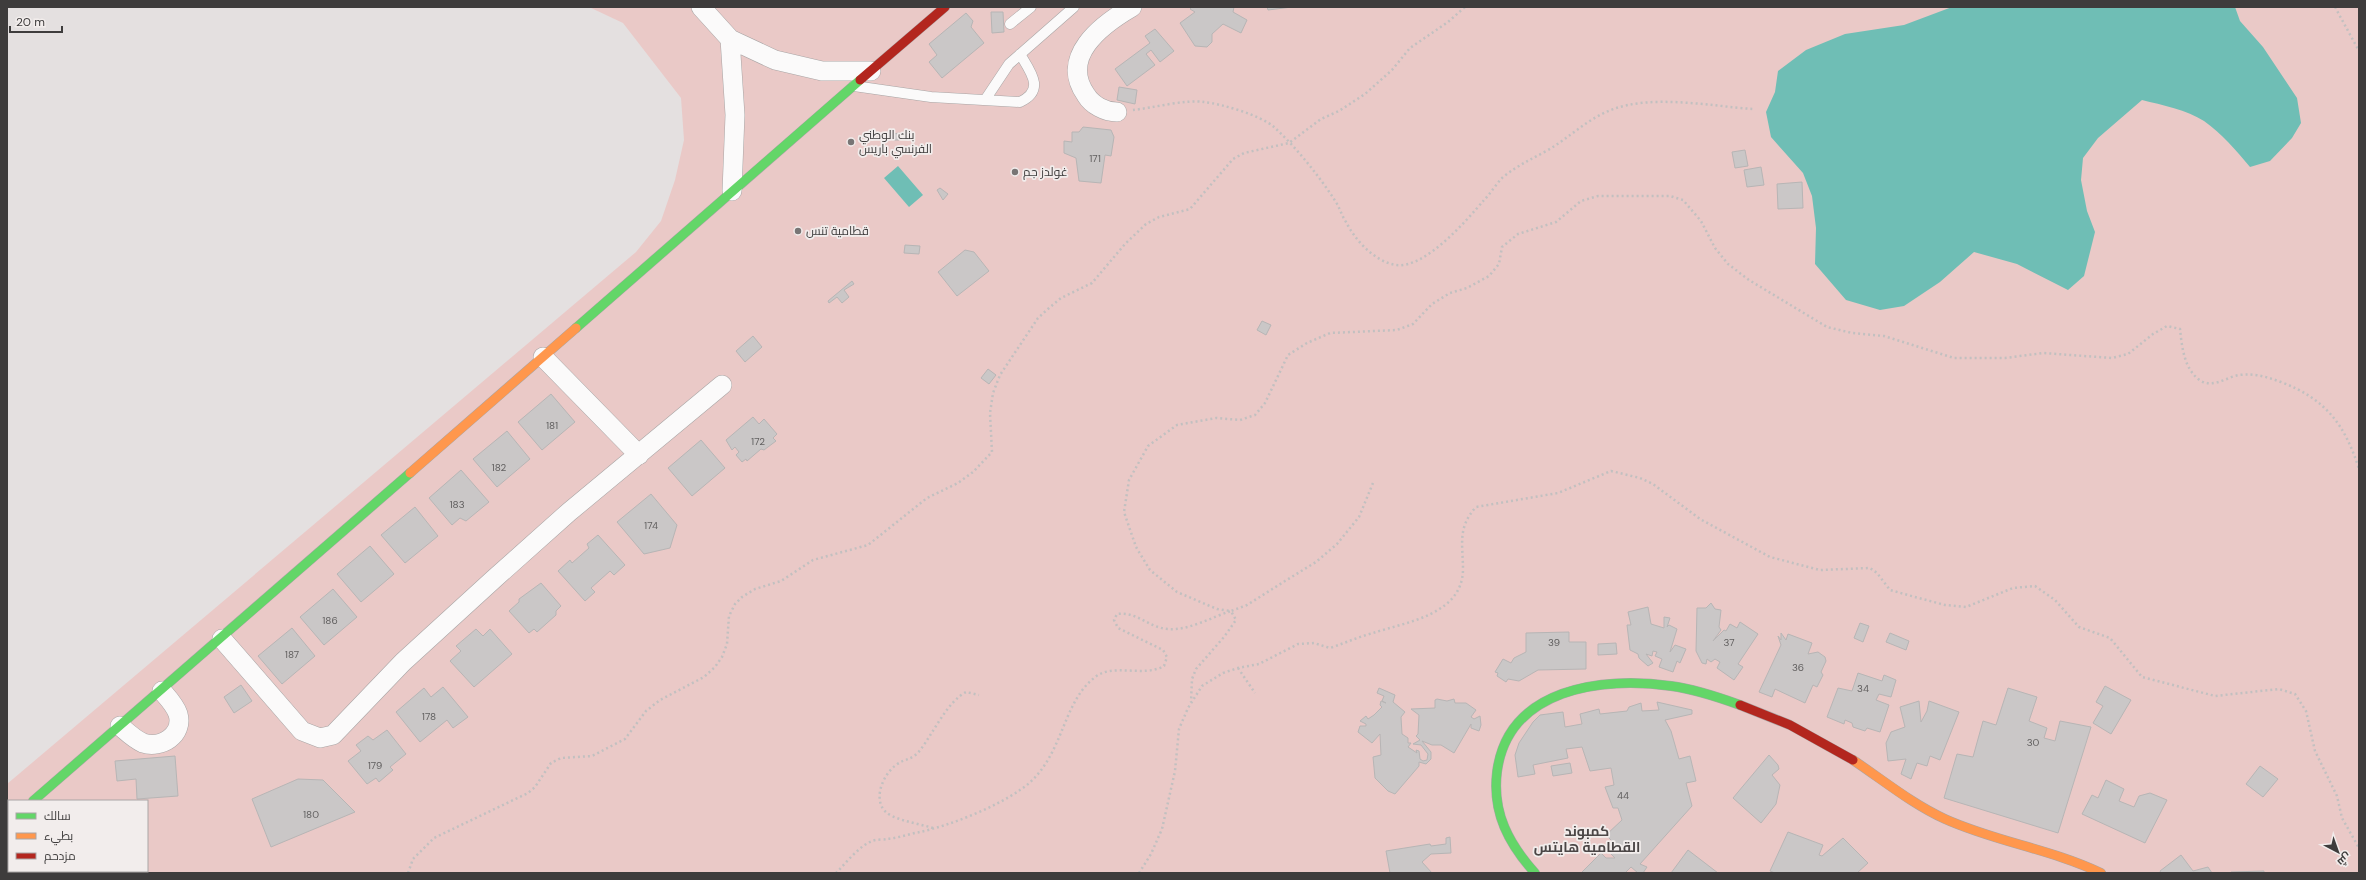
<svg xmlns="http://www.w3.org/2000/svg" width="2366" height="880" viewBox="0 0 2366 880" font-family="'DM Sans',Cairo,sans-serif">
	<style>
		.green { fill: #eac9c7; fill-rule: evenodd }
		.water { fill: #6fbeb5 }
		.building { fill: #cac7c7; stroke: #b7b5b5 }
		.lines { fill: none; stroke-linecap: round; stroke-linejoin: round }
		.lane-casing { stroke: #a8a5a5; stroke-width: 11 }
		.street-casing { stroke: #a8a5a5; stroke-width: 20 }
		.fast-casing { stroke: #a8a5a5; stroke-width: 10 }
		.slow-casing { stroke: #a8a5a5; stroke-width: 10 }
		.jam-casing { stroke: #a8a5a5; stroke-width: 10 }
		.path { stroke: #c2c0c0; stroke-width: 2.5; stroke-dasharray: 2 3; stroke-linecap: butt }
		.lane { stroke: #fbfafa; stroke-width: 10 }
		.street { stroke: #fbfafa; stroke-width: 19 }
		.fast { stroke: #63d668; stroke-width: 9 }
		.slow { stroke: #ff974d; stroke-width: 9 }
		.jam { stroke: #b3261e; stroke-width: 9 }
		.poi-dot { fill: #787575; stroke: #f2edec; stroke-width: 1.5 }
		.labels { text-anchor: middle; stroke-width: 3.5; stroke-linejoin: round; paint-order: stroke }
		.number-label { font-size: 10px; fill: #615f5f }
		.poi-label { font-size: 12px; fill: #3e3c3c; stroke: #f2edec; text-anchor: start }
		.quarter-label { font-size: 14px; font-weight: bold; fill: #4b4646; stroke: #f2edec }
	</style>
	<rect width="100%" height="100%" fill="#e4e0e0"/>
	<path class="green" d="M589,7H2359V873H7V784L636,252L661,221L675,180L684,140L681,98L623,23ZM9,801H147V871H9Z"/>
	<path class="water" d="M1952,7H2235L2240,21L2263,47L2297,98L2301,123L2292,138L2270,161L2250,167C2236,150 2222,134 2204,121C2187,110 2162,105 2142,100L2098,138L2083,158L2081,180L2087,211L2095,232L2084,276L2068,290L2017,264L1974,252L1940,282L1904,306L1880,310L1846,300L1815,264L1816,228L1812,196L1803,173L1771,137L1766,112L1775,92L1778,71L1806,50L1845,34L1904,25Z
		M898,166L923,195L909,207L884,178Z"/>
	<path class="building" d="M1192,7H1234L1233,12L1247,20L1241,33L1223,24L1212,34V42L1207,47L1195,46L1180,23L1195,12L1190,9Z
		M1267,7H1292L1268,10Z
		M991,12H1003L1004,32L992,33Z
		M966,13L973,21L971,27L984,43L942,78L929,62L937,55L929,44Z
		M1155,29L1174,51L1160,62L1151,50L1146,54L1155,65L1127,86L1115,69L1150,43L1145,36Z
		M1119,87L1137,90L1135,104L1117,100Z
		M1083,127L1111,130L1114,137L1111,156L1105,155L1101,183L1079,181L1076,158L1064,153V141L1072,142V132H1079Z
		M900,133L899,140H893L892,134Z
		M1745,150L1748,166L1735,168L1732,152Z
		M1761,167L1764,185L1747,187L1744,170Z
		M1802,182L1803,208L1778,209L1777,184Z
		M940,188L948,194L943,200L937,190Z
		M905,245L920,246L919,254L904,253Z
		M965,250L974,252L989,271L957,296L938,272Z
		M852,281L854,284L844,290L849,297L842,303L837,297L829,303L828,301Z
		M1262,321L1271,325L1266,335L1257,330Z
		M753,336L762,347L745,362L736,351Z
		M988,369L996,375L989,384L981,378Z
		M551,394L575,422L542,450L518,422Z
		M753,417L759,424L764,419L777,434L773,438L776,441L764,450L761,449L747,461L746,459L742,462L736,455L739,452L735,447L732,450L726,440Z
		M507,431L530,459L497,487L473,459Z
		M701,440L725,468L692,496L668,468Z
		M461,470L489,502L466,521L460,518L452,525L429,498Z
		M651,494L677,525L670,548L644,554L617,522Z
		M415,507L438,536L405,563L381,535Z
		M598,535L625,565L614,575L610,571L591,588L595,592L585,601L558,571L570,560L572,563L589,548L587,544Z
		M370,546L394,574L361,602L337,574Z
		M541,583L561,606L556,611V615L537,632L534,629L529,633L509,611L519,602V599Z
		M333,589L357,617L324,645L300,617Z
		M1711,603L1715,609L1721,610L1719,627L1721,630L1713,641L1724,630L1726,631L1730,624L1737,628L1740,622L1758,634L1738,664L1743,667L1734,680L1717,668L1720,662L1715,659L1711,662L1707,659L1706,664L1702,663L1696,651L1697,608H1706Z
		M1648,607L1651,624L1664,628V617L1670,618L1667,627L1669,625L1677,629L1670,652L1675,645L1686,649L1680,663L1677,661L1673,672L1659,667L1662,659L1655,656L1657,652L1653,651L1652,656L1646,654L1653,663L1648,666L1639,658L1638,654L1630,650L1627,625H1631L1628,612Z
		M1860,623L1869,626L1863,642L1854,638Z
		M292,628L315,656L282,684L258,656Z
		M476,629L483,636L490,629L512,654L474,687L450,661L461,651L456,646Z
		M1569,632V642H1586V669L1538,670L1519,681L1508,679L1506,682L1497,676L1498,673L1495,672L1503,659L1511,663L1514,658L1526,652V633Z
		M1781,633L1786,640L1788,634L1812,643L1808,654L1818,652L1825,657L1826,661L1821,672L1823,675L1817,687L1813,685L1805,703L1775,689L1772,697L1759,692L1781,645L1778,636L1781,640Z
		M1890,633L1909,641L1906,650L1886,642Z
		M1616,643L1617,654L1598,655V644Z
		M1858,673L1882,681L1884,675L1896,680L1891,697L1879,694L1876,700L1889,705L1880,732L1867,728L1865,731L1853,727L1852,723L1845,720L1844,724L1827,717L1838,688L1852,691Z
		M241,685L252,701L234,713L224,697Z
		M2105,686L2131,700L2111,734L2093,723L2103,706L2096,702Z
		M443,687L468,717L453,728L447,720L420,742L396,712L424,688L431,697Z
		M1379,688L1395,695L1393,702L1405,712L1401,717L1402,734L1408,738V743H1411L1408,747L1417,753L1416,750L1419,751L1420,759L1423,761L1427,760L1428,754L1421,745L1413,744L1420,740L1416,736L1418,734L1419,715L1411,709L1435,708V700L1437,699L1447,701L1454,699L1455,703H1466L1476,710L1471,717L1474,719L1480,716L1481,725L1479,731L1471,728V724L1454,753L1441,745H1432L1422,741L1431,752V759L1426,764L1419,762V766L1395,794L1388,791L1375,778L1373,757L1381,755L1380,734L1372,743L1358,732L1360,726H1366V724L1360,721L1366,716L1368,719L1374,715L1382,707L1380,705L1381,701L1386,703L1382,701L1384,696L1377,693Z
		M2008,688L2037,697L2029,721L2047,728L2044,738L2055,741L2060,721L2091,727L2058,833L1944,798L1957,754L1973,757L1983,721L1996,725Z
		M1919,701L1921,722L1927,711L1929,701L1959,712L1940,760L1930,756L1927,766L1917,763L1911,779L1901,774L1906,759L1888,761L1886,743L1891,732L1905,727L1900,707Z
		M1657,702L1692,710V714L1665,720L1671,731L1679,759L1690,756L1696,781L1686,783L1692,806L1640,864L1647,867L1643,873H1638L1631,867L1625,873H1581L1601,853L1606,858H1615L1605,848L1612,841L1606,835L1622,820L1618,808H1613L1605,787L1614,785L1611,768L1590,771L1582,747L1566,749L1568,758L1533,765L1535,774L1518,777L1515,755L1519,743L1533,722L1540,715L1563,712L1565,727L1582,724L1580,714L1599,709L1600,714L1627,711L1629,707L1641,703L1642,711L1659,710Z
		M387,730L406,754L390,767L393,770L379,782L376,778L367,784L348,761L361,751L356,745L368,736L373,740Z
		M1769,755L1778,765L1779,769L1772,775L1780,785L1776,804L1761,823L1733,798Z
		M175,756L178,796L137,799L136,779L117,781L115,761Z
		M1570,763L1572,773L1553,776L1551,766Z
		M2260,766L2278,779L2263,797L2246,784Z
		M298,779L323,780L355,812L271,847L252,799Z
		M2106,780L2124,789L2119,801L2134,807L2139,796L2150,793L2167,800L2145,843L2082,814L2092,795L2098,798Z
		M1788,832L1823,845L1819,855L1822,856L1843,838L1868,863L1857,873H1775L1770,871Z
		M1450,837L1451,853L1431,854L1422,862L1432,873H1390L1386,851L1430,844L1431,846L1446,844V838Z
		M1688,850L1718,873H1671Z
		M2181,855L2193,871L2208,867L2212,873H2161L2160,871Z
		M2264,871V873H2231V872Z"/>
	<g class="lines">
		<g class="lane-casing">
			<path id="lane" d="M1010,24L1031,7
				M854,86L931,97L1020,102C1046,90 1030,71 1020,54
				M985,100L1009,64L1074,7"/>
		</g>
		<g class="street-casing">
			<path id="street" d="M701,7L730,39L775,60L822,71H871
				M730,39L735,115L732,191
				M1117,112C1105,112 1092,105 1086,95C1059,57 1101,25 1132,7
				M543,357L639,455
				M222,639L302,731L320,738L333,735L403,662L495,578L569,512L722,385
				M120,726C127,732 134,739 143,743C161,749 184,735 178,714C175,705 168,698 162,691
				M7,823L9,822"/>
		</g>
		<g class="fast-casing">
			<path id="fast" d="M576,328L860,80
				M33,801L410,473
				M1535,873C1509,844 1492,813 1497,772C1508,688 1602,676 1671,686C1694,689 1718,697 1740,705"/>
		</g>
		<g class="slow-casing">
			<path id="slow" d="M410,473L576,328
				M1853,760C1883,780 1912,804 1945,819C1996,842 2051,849 2101,873"/>
		</g>
		<g class="jam-casing">
			<path id="jam" d="M860,80L945,7
				M1740,705L1790,725L1853,760"/>
		</g>
		<path class="path" d="M2335,7L2359,51
			M1133,110C1152,108 1187,99 1204,102C1222,104 1260,115 1274,127C1297,148 1319,176 1336,202C1340,209 1342,216 1346,222C1355,240 1375,262 1396,265C1425,269 1467,220 1484,200C1491,193 1496,184 1503,177C1518,165 1532,159 1548,150C1569,138 1587,119 1611,110C1651,94 1710,106 1753,109
			M1373,483L1359,517L1337,544L1316,562L1285,581L1247,605L1231,611L1217,609L1177,592L1150,570L1136,547L1124,512L1129,480L1148,446L1177,425L1216,418L1240,420L1255,415L1265,403L1288,355L1307,343L1330,333L1397,330L1413,324L1432,304L1450,293L1467,288L1489,276L1499,264L1502,247L1518,234L1556,222L1581,201L1598,196H1670L1683,200L1701,221L1715,248L1728,264L1749,280L1827,327L1852,333L1884,336L1954,358H2005L2043,353L2112,358L2128,354L2153,334L2167,326L2180,329C2182,347 2184,370 2201,381C2214,388 2227,377 2239,375C2255,373 2267,377 2281,382C2326,399 2345,425 2359,469
			M1238,668L1255,693
			M933,828C920,824 905,822 892,816C870,806 881,776 896,765C905,758 912,761 921,749C933,733 948,701 966,692L979,695
			M408,873L413,859L434,838L528,793L535,787L551,763L561,758L592,756L625,739L646,711L660,700L704,677L715,667L722,657L727,644L729,616L735,604L742,597L755,589L781,581L813,560L868,545L927,498L958,483L973,472L992,452L990,413L993,393L1000,375L1038,318L1049,308L1061,298L1092,283L1125,244L1146,224L1159,217L1190,209L1233,159L1244,153L1289,143L1321,119L1339,111L1365,94L1392,70L1410,48L1448,22L1465,7
			M836,873C847,862 858,847 872,841C877,839 883,840 887,839C898,838 909,834 920,832C951,825 994,808 1020,790C1064,761 1060,705 1094,678C1112,662 1143,678 1164,666L1167,657L1163,650L1118,628L1114,620L1117,614C1137,611 1149,628 1168,629C1188,631 1212,617 1231,611L1236,620L1224,637L1196,669L1192,679L1191,702
			M1139,873L1151,854L1162,829L1175,771L1179,729L1188,708L1202,686L1223,673L1238,668L1259,664L1298,644L1314,643L1330,648C1345,643 1358,637 1373,633C1406,622 1462,615 1463,570C1463,544 1457,528 1476,507L1558,493L1611,471L1640,478L1653,484L1700,519L1770,557L1820,570L1870,568L1877,573L1890,590L1915,597L1945,605L1966,607L2013,588L2035,586L2055,600L2079,627L2110,638L2142,677L2215,696L2279,689L2295,694L2306,711L2315,751L2337,796L2342,818L2359,848"/>
		<use href="#lane" class="lane"/>
		<use href="#street" class="street"/>
		<use href="#fast" class="fast"/>
		<use href="#slow" class="slow"/>
		<use href="#jam" class="jam"/>
	</g>
	<g class="poi-dot">
		<circle cx="851" cy="142" r="4"/>
		<circle cx="1015" cy="172" r="4"/>
		<circle cx="798" cy="231" r="4"/>
	</g>
	<g class="labels">
		<g class="number-label">
			<text x="1095" y="162">171</text>
			<text x="552" y="429">181</text>
			<text x="758" y="445">172</text>
			<text x="499" y="471">182</text>
			<text x="457" y="508">183</text>
			<text x="651" y="529">174</text>
			<text x="330" y="624">186</text>
			<text x="1554" y="646">39</text>
			<text x="1729" y="646">37</text>
			<text x="292" y="658">187</text>
			<text x="1798" y="671">36</text>
			<text x="1863" y="692">34</text>
			<text x="429" y="720">178</text>
			<text x="2033" y="746">30</text>
			<text x="375" y="769">179</text>
			<text x="1623" y="799">44</text>
			<text x="311" y="818">180</text>
		</g>
		<g class="poi-label">
			<text x="859" y="139">بنك الوطني<tspan x="859" dy="14">الفرنسي باريس</tspan></text>
			<text x="1023" y="176">غولدز جم</text>
			<text x="806" y="235">قطامية تنس</text>
		</g>
		<g class="quarter-label">
			<text x="1587" y="836">كمبوند<tspan x="1587" dy="16">القطامية هايتس</tspan></text>
		</g>
	</g>
	<rect width="2366" height="880" fill="none" stroke="#3e3c3c" stroke-width="16"/>
	<rect x="8" y="800" width="140" height="72" fill="#f2edec" stroke="#aaa6a6"/>
	<rect x="16" y="813" width="20" height="6" fill="#63d668" stroke="#aaa6a6"/>
	<text x="44" y="820" font-size="12" fill="#3e3c3c">سالك</text>
	<rect x="16" y="833" width="20" height="6" fill="#ff974d" stroke="#aaa6a6"/>
	<text x="44" y="840" font-size="12" fill="#3e3c3c">بطيء</text>
	<rect x="16" y="853" width="20" height="6" fill="#b3261e" stroke="#aaa6a6"/>
	<text x="44" y="860" font-size="12" fill="#3e3c3c">مزدحم</text>
	<g transform="translate(2338 852) rotate(139)" stroke="#f2edec" stroke-width="3" paint-order="stroke">
	<path d="M0-3L7 15L0 10L-7 15Z" fill="#3e3c3c"/>
	<text y="-6" font-size="11" font-weight="bold" text-anchor="middle" fill="#3e3c3c">ش</text>
	</g>
	<path d="M10 26v6h52v-6" fill="none" stroke="#3e3c3c" stroke-width="2"/>
	<text x="16" y="26" font-size="12" fill="#3e3c3c" stroke="#f2edec" stroke-width="3" paint-order="stroke">20 m</text>
</svg>
